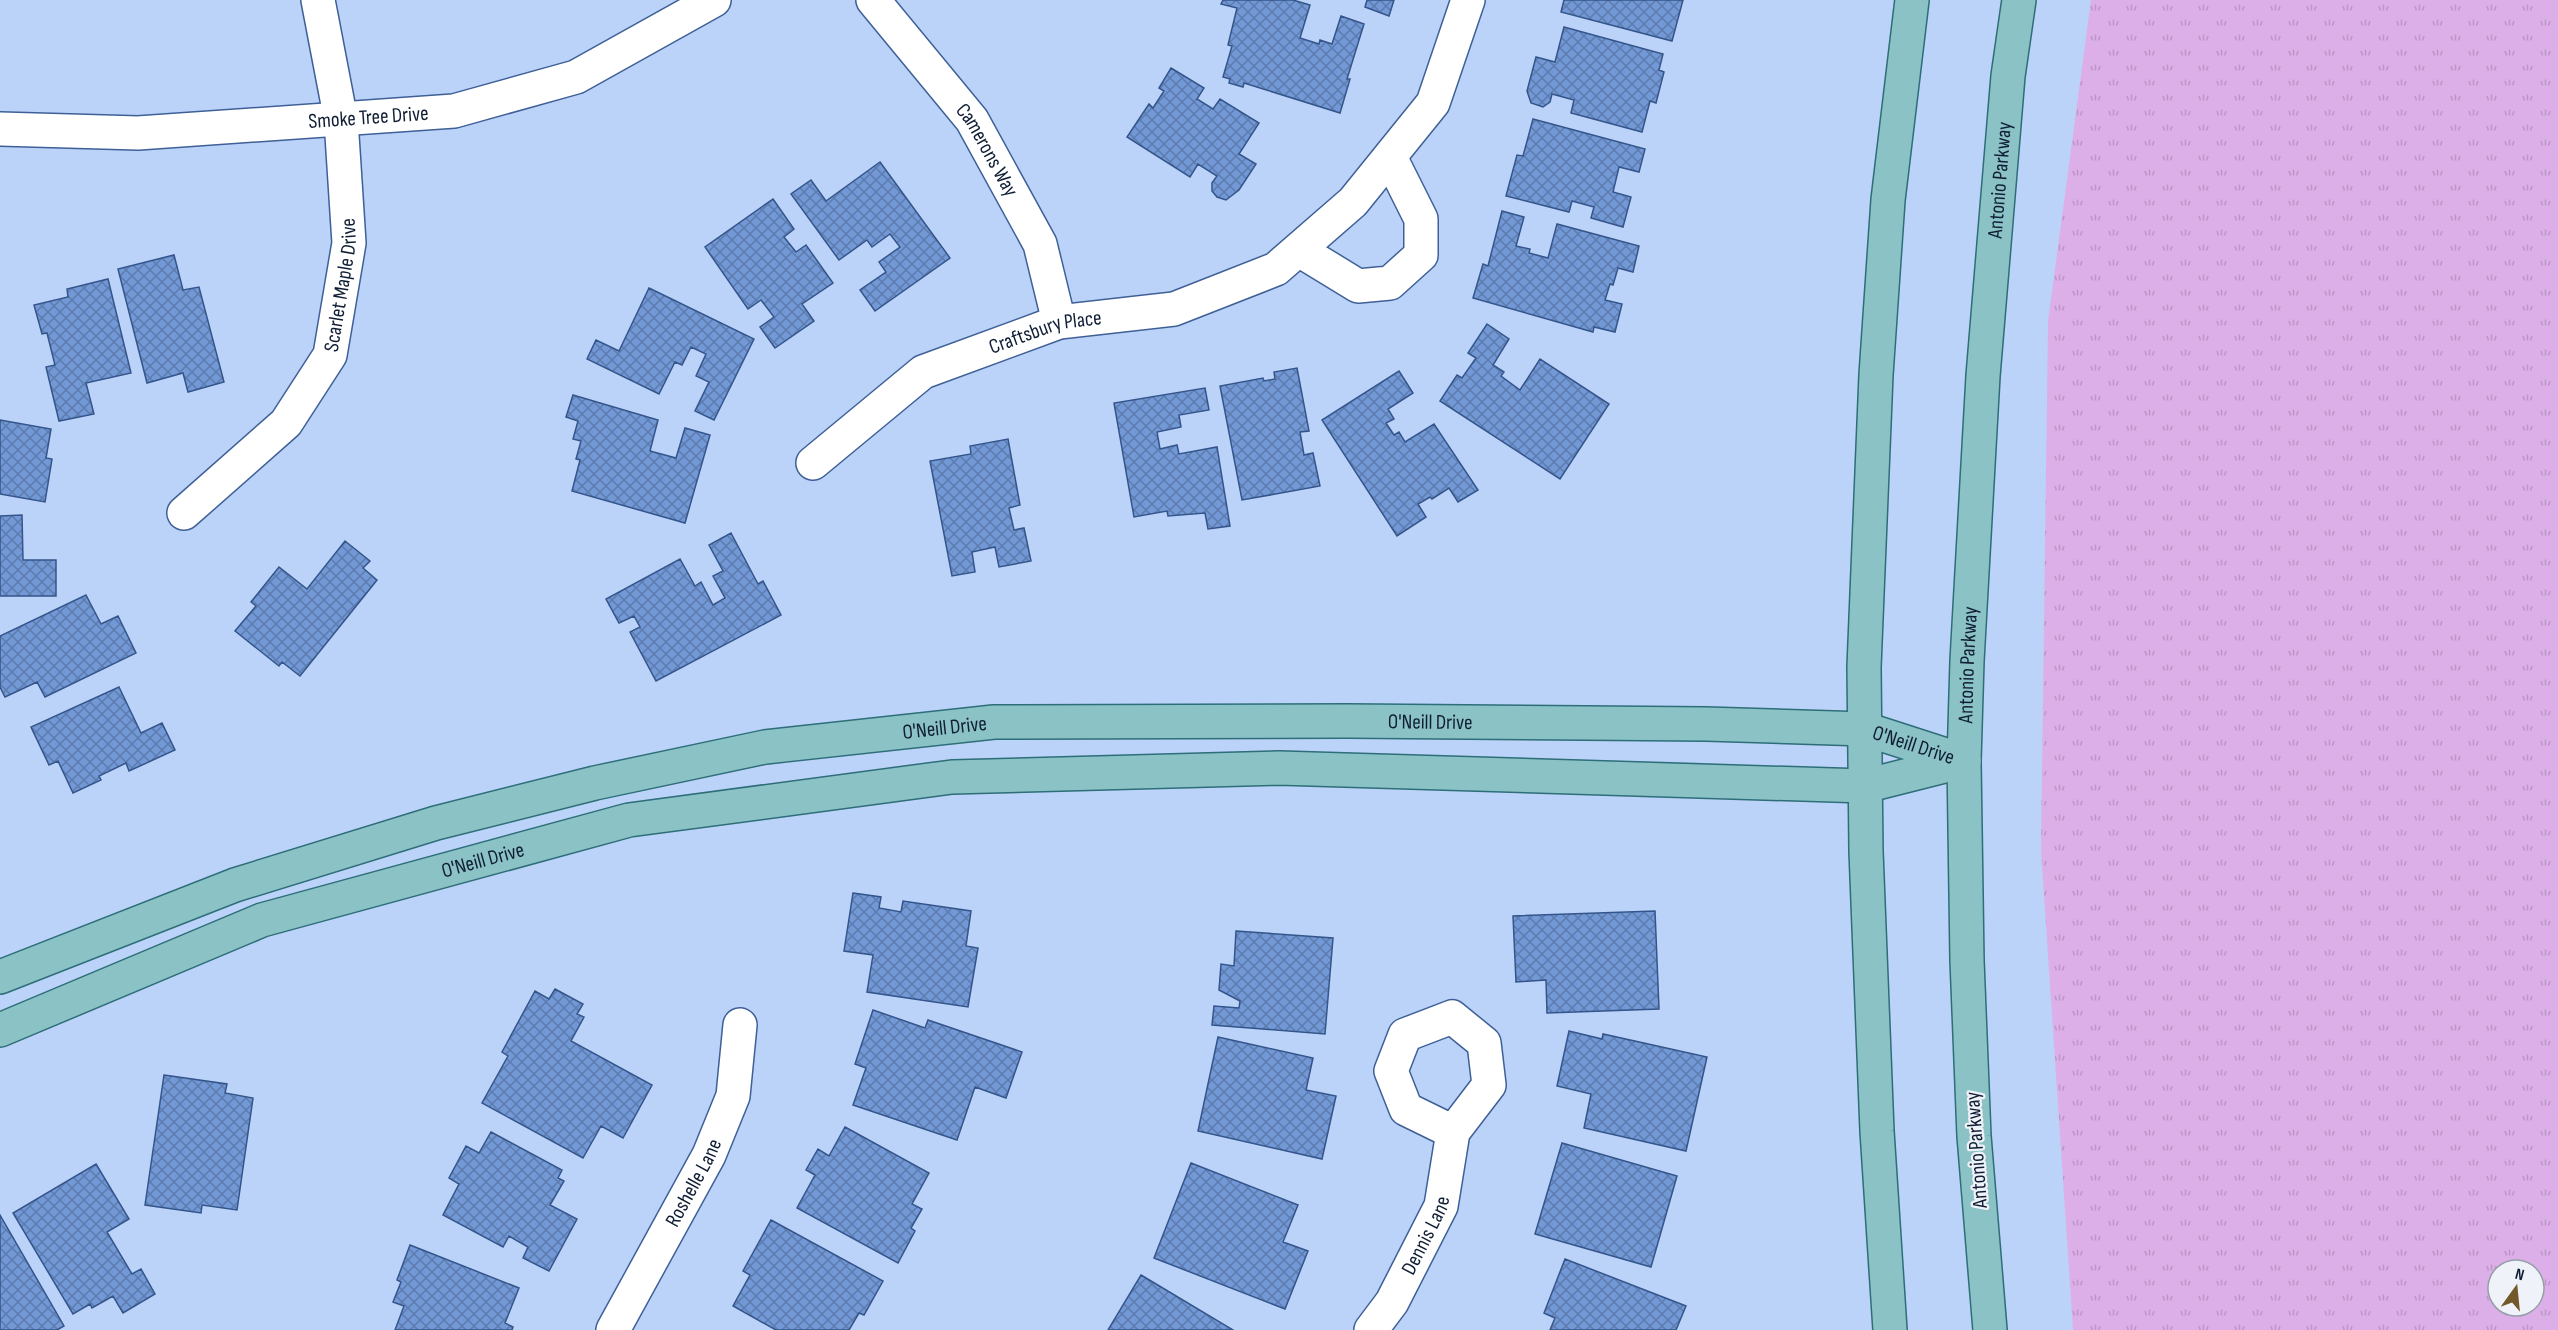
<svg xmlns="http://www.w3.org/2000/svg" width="2558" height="1330" viewBox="0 0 2558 1330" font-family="'Sofia Sans Condensed',sans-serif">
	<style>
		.grass { fill: url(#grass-tufts); fill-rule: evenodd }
		.building { fill: url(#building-cross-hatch); stroke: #34558b; stroke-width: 1.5 }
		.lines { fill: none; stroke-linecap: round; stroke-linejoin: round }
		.minor-casing { stroke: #3e6097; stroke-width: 36 }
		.major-casing { stroke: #2d6e79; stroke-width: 36 }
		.minor { stroke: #fff; stroke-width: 33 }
		.major { stroke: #8bc2c5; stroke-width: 33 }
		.labels { text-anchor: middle; stroke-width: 4.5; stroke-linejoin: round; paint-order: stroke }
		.street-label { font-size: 21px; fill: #101e35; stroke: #eff3f9 }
	</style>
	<defs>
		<pattern id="grass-tufts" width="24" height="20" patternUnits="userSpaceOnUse" patternTransform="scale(1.5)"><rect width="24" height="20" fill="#ddafe8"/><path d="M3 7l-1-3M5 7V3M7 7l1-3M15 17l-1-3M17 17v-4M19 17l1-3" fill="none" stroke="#bd96c8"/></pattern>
		<pattern id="building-cross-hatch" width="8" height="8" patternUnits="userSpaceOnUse" patternTransform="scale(1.5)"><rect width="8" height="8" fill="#7298d5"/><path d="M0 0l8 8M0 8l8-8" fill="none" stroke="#5c7bae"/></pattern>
	</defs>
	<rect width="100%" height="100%" fill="#bcd3f9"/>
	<path class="grass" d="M2091,0H2558V1330H2073L2041,850L2048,321ZM2498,1270H2534V1306H2498Z"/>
	<path class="building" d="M1223,0H1293L1310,5L1300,38L1319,44L1320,40L1332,44L1341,16L1364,24L1347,79H1350L1340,113L1244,83L1243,87L1229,83L1230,79L1223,77L1232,46L1228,45L1237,8L1221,4Z
		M1367,0H1394L1389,16L1365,7Z
		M1564,0H1683L1672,41L1561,12Z
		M1564,27L1663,54L1659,70L1664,72L1656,103L1650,101L1642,132L1571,113L1574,100L1552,94L1550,102L1543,107L1531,103L1527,91L1536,57L1555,62Z
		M1171,68L1204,88L1197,99L1213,109L1220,99L1259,123L1239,154L1256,164L1239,190L1226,200L1217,197L1212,191V183L1217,176L1198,164L1190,177L1127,137L1149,104L1153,108L1164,91L1159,88Z
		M1533,119L1645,149L1639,172L1619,167L1613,192L1631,197L1623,227L1591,218L1594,207L1572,201L1569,212L1506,196L1517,155L1523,156Z
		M880,162L950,258L875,311L860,290L886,272L879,262L900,247L890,234L872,247L867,240L839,260L791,194L811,180L826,201Z
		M773,199L794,229L784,237L796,252L806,245L833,283L802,304L814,321L775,348L760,327L774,317L761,300L748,309L705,247Z
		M1502,211L1524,217L1516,246L1530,249L1529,253L1548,258L1557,224L1639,246L1633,272L1618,268L1613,285L1610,284L1605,300L1622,304L1615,332L1594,327L1593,332L1473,298L1483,264L1488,266Z
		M174,255L183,290L199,287L224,382L188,392L183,373L147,383L118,269Z
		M108,279L131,373L86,383L94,414L59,421L46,367L55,365L47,333L42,334L34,305L68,297L67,289Z
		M649,288L754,339L714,420L695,411L709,382L696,376L706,354L691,347L682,365L675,362L659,394L587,359L596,340L619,351Z
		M1487,324L1509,339L1493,365L1504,372L1501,376L1520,390L1540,359L1609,404L1560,479L1440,401L1457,375L1462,378L1476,358L1468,353Z
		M1297,368L1309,431L1300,432L1304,455L1313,453L1320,486L1242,500L1220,386L1263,378L1264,381L1275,379L1274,372Z
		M1399,371L1413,393L1388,409L1394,419L1386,423L1394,435L1399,432L1405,442L1434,424L1478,490L1458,502L1449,488L1432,499L1430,497L1418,504L1426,517L1397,536L1322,420Z
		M1205,388L1209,410L1179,415L1181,427L1157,432L1160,449L1177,445L1179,454L1217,447L1230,526L1208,529L1205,513L1168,516L1167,511L1134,517L1114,403Z
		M573,395L658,420L650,451L676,458L685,428L710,435L685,523L572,491L580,460L576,459L581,441L573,439L578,421L566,417Z
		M0,420L51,429L46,458L52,459L45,502L0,494Z
		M1008,439L1020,505L1009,508L1014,530L1024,528L1031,561L999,567L995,547L972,552L975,572L952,576L930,461L971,454L970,446Z
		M22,515L23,560H56V596H0V516Z
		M731,533L758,584L763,581L781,615L656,681L630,632L640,627L634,616L619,623L606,599L680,559L695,586L701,582L713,605L725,598L713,576L723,571L709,545Z
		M345,541L370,561L363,568L377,580L300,676L282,662L279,666L235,631L256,606L251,602L279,567L307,589Z
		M86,595L101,624L118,616L136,653L45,697L37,682L5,697L0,687V636Z
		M119,687L141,733L162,723L175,750L129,771L126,763L99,776L101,780L73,793L58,761L49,765L31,727Z
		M853,893L881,897L879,908L901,912L903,901L971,911L966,946L978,948L968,1007L867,992L873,955L844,951Z
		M1655,911L1659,1009L1547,1013L1546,980L1516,982L1513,916Z
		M1236,931L1333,938L1325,1034L1212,1025L1214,1006L1239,1008L1240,1001L1219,990L1221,964L1234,966Z
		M555,989L583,1004L577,1014L584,1017L571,1041L652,1085L623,1138L601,1126L583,1158L482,1103L508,1056L502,1052L535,991L549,999Z
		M873,1010L925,1028L928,1020L1022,1052L1006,1098L975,1087L957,1140L853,1105L866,1068L855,1064Z
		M1569,1031L1602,1039L1603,1034L1707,1057L1686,1151L1584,1128L1591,1094L1557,1086Z
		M1218,1037L1313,1058L1306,1090L1336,1096L1322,1159L1198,1131Z
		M164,1075L227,1084L225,1093L253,1098L237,1210L202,1205L201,1213L145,1205Z
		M845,1127L929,1173L912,1204L922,1209L911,1228L915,1231L898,1263L797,1208L815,1175L806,1170L818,1149L829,1156Z
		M491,1132L562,1170L558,1178L564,1181L550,1205L577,1219L549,1271L523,1258L528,1247L509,1236L503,1247L443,1215L459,1184L449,1178L466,1146L479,1153Z
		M1562,1143L1677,1176L1651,1267L1535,1234Z
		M1191,1163L1298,1205L1283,1242L1308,1251L1285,1309L1154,1258Z
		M96,1164L129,1219L107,1232L132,1274L141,1269L155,1294L123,1313L113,1296L92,1308L90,1304L73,1314L13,1213Z
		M0,1215L64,1326L57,1330H0Z
		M771,1220L883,1281L864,1315L859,1313L849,1330H776L733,1306L750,1275L743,1271Z
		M410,1245L519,1288L505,1323L513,1327L512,1330H395L404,1306L393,1302L401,1282L397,1280Z
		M1565,1259L1686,1306L1676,1330H1550L1555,1318L1544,1313Z
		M1141,1275L1233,1330H1108Z"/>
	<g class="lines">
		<g class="minor-casing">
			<g id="minor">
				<path id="s1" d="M873,0L972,120L1040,244L1059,322"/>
				<path id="s2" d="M0,129L138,133L454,111L576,77L714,0"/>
				<path d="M1299,250L1358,286L1390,283L1421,255V219L1390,157"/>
				<path id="s3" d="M813,463L923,372L1059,322L1174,309L1276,269L1353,202L1433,103L1468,0"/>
				<path id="s4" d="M184,513L286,423L330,355L349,243L341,120L318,0"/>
				<path id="s5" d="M613,1330L709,1155L733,1096L740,1025"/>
				<path id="s6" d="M1371,1330L1392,1302L1441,1206L1453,1132L1489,1085L1484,1043L1452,1017L1405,1035L1391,1071L1406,1109L1453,1132"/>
			</g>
		</g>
		<g class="major-casing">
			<g id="major">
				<path id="s7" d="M0,977L235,885L436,823L595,783L765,747L994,722L1348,721L1706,724L1865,729L1964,761"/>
				<path id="s8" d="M0,1030L262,920L629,820L952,777L1279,768L1865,786L1964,761"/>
				<path d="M1890,1330L1877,1131L1866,851L1864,667L1876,375L1888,200L1912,0"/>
				<path id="s9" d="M1990,1330L1974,1136L1967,960L1964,761L1967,661L1983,376L2008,76L2019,0"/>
			</g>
		</g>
		<use href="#minor" class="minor"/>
		<use href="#major" class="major"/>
	</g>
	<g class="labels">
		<g class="street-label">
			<text dy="7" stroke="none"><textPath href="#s2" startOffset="369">Smoke Tree Drive</textPath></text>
			<text dy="7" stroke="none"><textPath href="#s1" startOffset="189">Camerons Way</textPath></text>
			<text dy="7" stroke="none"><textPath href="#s9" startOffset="1152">Antonio Parkway</textPath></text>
			<text dy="7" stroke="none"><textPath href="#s4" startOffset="288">Scarlet Maple Drive</textPath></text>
			<text dy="7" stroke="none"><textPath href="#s3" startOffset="272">Craftsbury Place</textPath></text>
			<text dy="7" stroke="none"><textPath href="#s9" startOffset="666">Antonio Parkway</textPath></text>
			<text dy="7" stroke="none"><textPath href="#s7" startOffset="1467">O'Neill Drive</textPath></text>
			<text dy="7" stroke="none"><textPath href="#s7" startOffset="981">O'Neill Drive</textPath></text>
			<text dy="7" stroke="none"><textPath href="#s7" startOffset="1953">O'Neill Drive</textPath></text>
			<text dy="7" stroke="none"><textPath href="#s8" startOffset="513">O'Neill Drive</textPath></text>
			<text transform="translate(1976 1150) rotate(-94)" y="7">Antonio Parkway</text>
			<text dy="7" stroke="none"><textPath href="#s5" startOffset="168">Roshelle Lane</textPath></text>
			<text dy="7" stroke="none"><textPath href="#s6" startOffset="110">Dennis Lane</textPath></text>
		</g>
	</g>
	<g transform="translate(2516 1288) rotate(15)"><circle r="28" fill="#eff3f9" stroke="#969eab" stroke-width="1.5"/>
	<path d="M0-4.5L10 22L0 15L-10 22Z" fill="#72582a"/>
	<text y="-9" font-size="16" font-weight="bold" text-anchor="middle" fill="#101e35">N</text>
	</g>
</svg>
